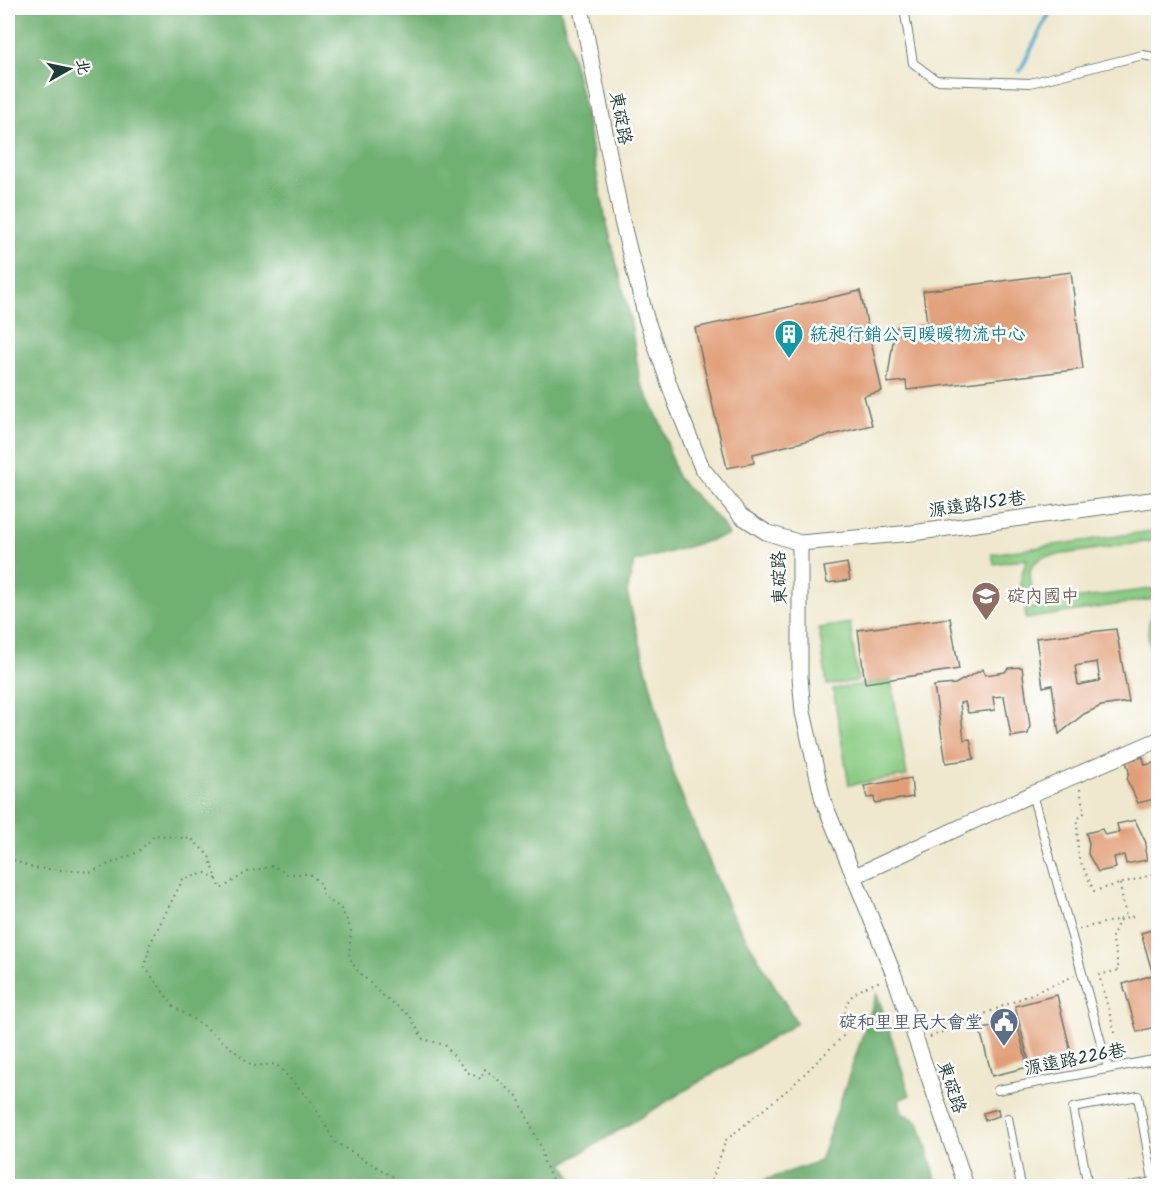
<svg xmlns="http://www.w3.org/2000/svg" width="1166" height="1194" viewBox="0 0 1166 1194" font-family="Kalam,'LXGW WenKai TC',sans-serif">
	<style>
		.green { fill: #8bcc84; stroke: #55845c; stroke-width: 1.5 }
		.forest { fill: #70b072; stroke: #487653; stroke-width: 1.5 }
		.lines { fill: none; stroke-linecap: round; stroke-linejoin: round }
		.stream { stroke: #48a9c8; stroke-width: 4 }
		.building { fill: #e19f78; fill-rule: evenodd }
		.service-casing { stroke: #68796a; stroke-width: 10 }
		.minor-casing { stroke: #68796a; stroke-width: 17 }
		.path { stroke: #68796a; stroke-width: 2; stroke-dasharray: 1.5 4.5; stroke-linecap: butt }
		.service { stroke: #fff; stroke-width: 8 }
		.minor { stroke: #fff; stroke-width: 15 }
		.labels { text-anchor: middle; stroke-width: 5; stroke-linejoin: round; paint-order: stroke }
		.street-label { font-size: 18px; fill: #1f3d34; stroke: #fff }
		.culture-label { font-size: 18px; fill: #0d838f; stroke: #fff; text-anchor: start }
		.education-label { font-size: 18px; fill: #785e54; stroke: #fff; text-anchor: start }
		.service-label { font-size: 18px; fill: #4e5e75; stroke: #fff; text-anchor: end }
	</style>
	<rect width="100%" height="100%" fill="#fff"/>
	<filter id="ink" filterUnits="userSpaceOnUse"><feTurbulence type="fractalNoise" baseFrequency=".0167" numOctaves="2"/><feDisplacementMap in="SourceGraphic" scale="12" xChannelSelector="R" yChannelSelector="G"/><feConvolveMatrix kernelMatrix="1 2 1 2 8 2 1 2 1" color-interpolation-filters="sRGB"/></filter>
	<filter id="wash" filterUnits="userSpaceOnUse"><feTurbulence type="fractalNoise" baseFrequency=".008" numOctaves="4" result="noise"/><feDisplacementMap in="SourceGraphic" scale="24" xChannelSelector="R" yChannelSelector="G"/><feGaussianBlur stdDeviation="1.35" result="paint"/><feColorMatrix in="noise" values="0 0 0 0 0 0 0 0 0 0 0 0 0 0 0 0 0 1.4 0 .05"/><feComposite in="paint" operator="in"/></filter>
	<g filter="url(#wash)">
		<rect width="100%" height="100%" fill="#efe8ce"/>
		<path class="green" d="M1158,530V540L1043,557L1033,564L1030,572V581L1034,592L1050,602L1158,588V598L1026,619L1025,609L1037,607C1033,603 1029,600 1026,597C1016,587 1023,570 1027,559L994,564L992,554Z
			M1158,601V667C1146,647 1144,621 1158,601Z
			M850,623L858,681L827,685L819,628Z
			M891,680L907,776L849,785L833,689Z"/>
		<path class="forest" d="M8,8H560L582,97L605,216L630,317L640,381L662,426L677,477L720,521L729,535L634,562L627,593L674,777L731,913L797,1023L563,1164L577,1186H8Z
			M877,993L910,1095L899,1100L902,1113L919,1122L938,1186H748L820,1161Z"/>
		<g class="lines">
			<path class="stream" d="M1020,71L1052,8"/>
		</g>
		<g id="blocks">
			<path class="building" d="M1071,272L1083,369L907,390L906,381L887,383L895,328L927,323L923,291Z
				M860,291L882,391L864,396L872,425L753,454L754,463L727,468L695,328Z
				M847,563L850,580L827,583L824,567Z
				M950,618L959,669L865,683L858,630Z
				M1116,629L1129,702L1101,706L1084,714L1059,734L1052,685L1043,687L1036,638ZM1097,662L1100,681L1078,685L1075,666Z
				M1022,667L1030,726L1028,734L1011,737L1004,696L993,697L995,710L968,713L965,702L960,703L964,740L970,739L974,759L946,763L934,686L955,684L983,669L985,675L1005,672L1008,668Z
				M1143,757L1145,765L1158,762V785L1154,786L1155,799L1138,803L1127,780L1129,772L1126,761Z
				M911,778L913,797L875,803L874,797L867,798L864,786Z
				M1135,820L1146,843L1145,851L1147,860L1126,864L1124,855L1114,857L1116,868L1098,872L1088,854L1089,843L1086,833L1102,829L1105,835L1119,832L1117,824Z
				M1158,928V1026L1137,1032L1123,984L1153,975L1141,933Z
				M1057,995L1072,1056L1030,1066L1015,1006Z
				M1016,1020L1028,1067L992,1076L980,1030Z
				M998,1109L999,1116L985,1120L983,1113Z"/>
		</g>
	</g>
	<g filter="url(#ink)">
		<use href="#blocks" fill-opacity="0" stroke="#68796a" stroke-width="1.5"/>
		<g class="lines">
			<g class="service-casing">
				<path id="service" d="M904,8L913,63L936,80L1030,83L1143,55L1158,58
					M1032,794L1050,858
					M1052,864L1108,1068
					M998,1090L1158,1059
					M1008,1118L1021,1186
					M1088,1186L1073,1108L1138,1096L1154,1186
					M1131,1186L1158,1181"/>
			</g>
			<g class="minor-casing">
				<path id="minor" d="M581,8L622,221L646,318L675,401L702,468L741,516L766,532L800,543L912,533L1158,499
					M800,543V677L803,712L823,800L894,975L966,1186
					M855,876L1032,794L1158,740"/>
			</g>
			<path class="path" d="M1080,789L1084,813L1077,820L1078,856L1094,891L1151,875L1158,861
				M8,858L33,868L90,872L138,852L155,835L192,839L209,856L217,879L206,873L183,879L150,944L145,967L174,1007L204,1026L253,1066L276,1064L311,1101L335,1142L395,1178L403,1186
				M217,879L221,889L247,872L273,866L287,874H310L320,883L322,893L329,901L340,907L346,918L351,930L349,956L355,968L381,994L410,1016L423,1039L445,1045L467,1072L481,1079L485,1069L517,1096L540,1145L544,1162L555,1186
				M1120,884L1126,918
				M1079,929L1137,915
				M1115,1033L1099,975L1119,970L1112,937L1120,919
				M930,1037L1074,976
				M712,1186V1180L726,1140L791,1087L843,1036C845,997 845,995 883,980"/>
			<use href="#service" class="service"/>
			<use href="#minor" class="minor"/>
		</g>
	</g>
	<defs>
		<g id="building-pin" transform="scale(1.5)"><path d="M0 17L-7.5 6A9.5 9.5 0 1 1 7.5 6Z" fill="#0f9aa8" stroke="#fff"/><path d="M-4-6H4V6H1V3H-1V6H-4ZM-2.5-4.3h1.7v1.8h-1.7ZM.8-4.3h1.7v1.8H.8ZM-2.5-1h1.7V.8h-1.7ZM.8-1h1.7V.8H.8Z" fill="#fff"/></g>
		<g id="school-pin" transform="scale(1.5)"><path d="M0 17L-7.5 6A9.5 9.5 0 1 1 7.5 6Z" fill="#8d6e63" stroke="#fff"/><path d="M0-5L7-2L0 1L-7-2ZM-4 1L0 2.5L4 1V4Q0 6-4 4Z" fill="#fff"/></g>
		<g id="civic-pin" transform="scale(1.5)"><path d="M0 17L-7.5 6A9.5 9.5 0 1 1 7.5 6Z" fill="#5c6f8a" stroke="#fff"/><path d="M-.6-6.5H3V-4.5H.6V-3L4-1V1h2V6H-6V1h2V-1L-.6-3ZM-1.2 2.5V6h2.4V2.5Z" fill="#fff"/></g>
	</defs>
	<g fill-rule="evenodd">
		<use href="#building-pin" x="789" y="334"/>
		<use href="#school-pin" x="986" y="596"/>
		<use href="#civic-pin" x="1004" y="1022"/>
	</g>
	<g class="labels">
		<g class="street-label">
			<text transform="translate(621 118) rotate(79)" y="6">東碇路</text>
			<text transform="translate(977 504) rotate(-8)" y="6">源遠路152巷</text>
			<text transform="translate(779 578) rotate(-92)" y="6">東碇路</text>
			<text transform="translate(1075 1059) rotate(-11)" y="6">源遠路226巷</text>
			<text transform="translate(952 1087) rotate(71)" y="6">東碇路</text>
		</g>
		<g class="culture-label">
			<text x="810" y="340">統昶行銷公司暖暖物流中心</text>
		</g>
		<g class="education-label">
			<text x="1007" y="602">碇內國中</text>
		</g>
		<g class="service-label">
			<text x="983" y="1028">碇和里里民大會堂</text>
		</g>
	</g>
	<rect width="1166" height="1194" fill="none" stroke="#fff" stroke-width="30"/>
	<g transform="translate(69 69) rotate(81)" stroke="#ffffff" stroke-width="4.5" paint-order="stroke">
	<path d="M0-4.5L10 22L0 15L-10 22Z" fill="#1f3d34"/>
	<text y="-9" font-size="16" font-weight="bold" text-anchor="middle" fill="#1f3d34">北</text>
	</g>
</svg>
